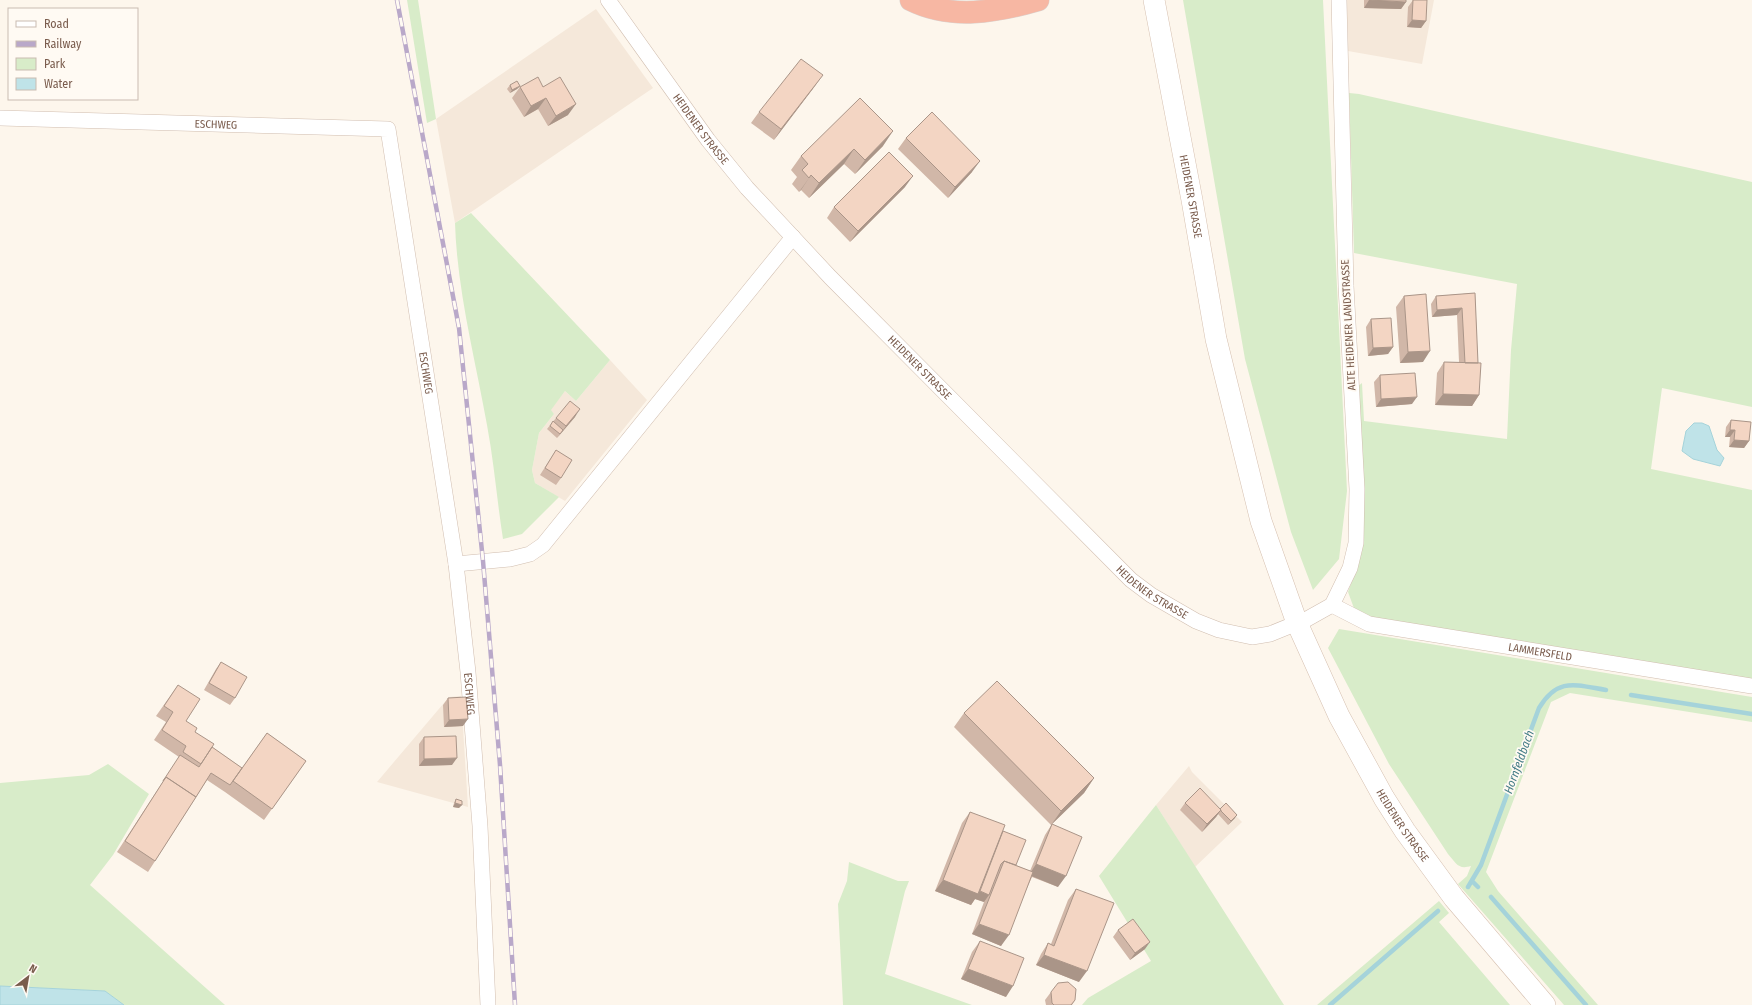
<svg xmlns="http://www.w3.org/2000/svg" width="1752" height="1005" viewBox="0 0 1752 1005" font-family="'Fira Sans Condensed',sans-serif">
	<style>
		.residential { fill: #f5e8da }
		.green { fill: #d8ecc9 }
		.water { fill: #bfe3e8; stroke: #a5d3da }
		.lines { fill: none; stroke-linecap: round; stroke-linejoin: round }
		.stream { stroke: #a5d3da; stroke-width: 4.5 }
		.street-casing { stroke: #d1beb0; stroke-width: 16 }
		.secondary-casing { stroke: #d6c0b0; stroke-width: 22 }
		.highway-casing { stroke: #dad1cd; stroke-width: 23 }
		.street { stroke: #fff; stroke-width: 15 }
		.secondary { stroke: #fff; stroke-width: 21 }
		.highway { stroke: #f7b7a3; stroke-width: 22 }
		.rail-casing { stroke: #b9a8c9; stroke-width: 4.5 }
		.rail { stroke: #fffaf3; stroke-width: 3; stroke-dasharray: 9; stroke-linecap: butt }
		.wall { fill: #d1b7a8 }
		.shaded-wall { fill: #aa9588 }
		.building { fill: #f3d5c3; stroke: #aa9588 }
		.labels { text-anchor: middle; stroke-width: 3.5; stroke-linejoin: round; paint-order: stroke }
		.street-label { font-size: 11px; fill: #7a5c4d; stroke: #fffaf3 }
		.water-label { font-size: 12px; font-style: italic; fill: #437c86; stroke: #fffaf3 }
	</style>
	<rect width="100%" height="100%" fill="#fdf6ec"/>
	<path class="residential" d="M1347,0H1434L1422,64L1348,51Z
		M596,9L653,88L455,223L436,119Z
		M610,360L647,400L565,501L535,483L532,470L539,433L554,414L550,410L565,391L576,401Z
		M461,696L468,807L377,782L449,697Z
		M1189,766L1192,772L1242,822L1195,867L1156,805Z"/>
	<path class="green" d="M407,0H418L436,119L427,123Z
		M1183,0H1323L1347,491L1339,559L1313,590L1291,532L1245,359Z
		M1349,93L1359,94L1752,182V407L1662,388L1651,469L1752,490V681L1376,619L1355,611L1348,592L1356,569L1364,529L1357,387L1362,383L1364,421L1507,439L1511,350L1517,284L1354,253Z
		M471,213L610,360L576,401L565,391L551,410L554,414L539,433L532,470L535,483L559,497L522,534L503,539C497,501 494,462 487,425C475,358 457,290 455,223Z
		M1339,629L1752,697V722L1570,693L1551,702L1486,872L1498,891L1598,1005H1564L1458,884L1467,876L1471,866C1458,870 1456,863 1448,854L1389,764L1328,648Z
		M108,764L149,794L113,855L90,885L225,1005H124L105,991L0,986V783L89,775Z
		M1156,805L1284,1005H1082L1088,998L1151,961L1099,876Z
		M849,862L898,881H909L905,891L885,974L972,1005H843L838,904L847,881Z
		M1439,901L1449,913L1439,922L1510,1005H1317Z"/>
	<path class="water" d="M1694,423H1702L1709,426L1717,450L1724,458L1720,466L1693,459L1682,451L1686,431Z
		M0,986L105,991L124,1005H0Z"/>
	<g class="lines">
		<path class="stream" d="M1631,695L1752,714
			M1472,881L1478,887
			M1468,887L1481,865L1539,708C1558,677 1575,685 1606,690
			M1491,897L1586,1005
			M1330,1005L1438,911"/>
		<g class="street-casing">
			<g id="street">
				<path id="s1" d="M608,0L708,140L747,188L830,277L1131,580L1151,595L1196,621L1219,630L1252,637L1270,634L1307,619L1332,605L1350,568L1356,543L1357,489L1346,286L1339,0"/>
				<path id="s2" d="M0,118L388,129L456,564L468,672L480,826L488,1005"/>
				<path d="M456,564L510,559L530,554L543,545L793,237"/>
				<path id="s3" d="M1332,605L1369,624L1752,686"/>
			</g>
		</g>
		<g class="secondary-casing">
			<g id="secondary">
				<path id="s4" d="M1154,0L1192,200L1216,339L1261,521L1297,623L1339,716L1384,798L1405,831L1454,898L1545,1005"/>
			</g>
		</g>
		<g class="highway-casing">
			<path id="highway" d="M911,0C951,20 997,12 1038,0"/>
		</g>
		<use href="#street" class="street"/>
		<use href="#secondary" class="secondary"/>
		<use href="#highway" class="highway"/>
		<g class="rail-casing">
			<path id="rail" d="M397,0L459,328L483,561L500,765L515,1005"/>
		</g>
		<use href="#rail" class="rail"/>
	</g>
	<path class="wall" d="M1364,0H1406V2L1401,9L1364,8Z
		M1413,0L1426,21L1421,28L1407,27L1408,7Z
		M510,85L520,86L517,89L510,93L507,89Z
		M815,86L774,140L751,123L759,112Z
		M520,87H543L568,115L548,126L538,109L524,117L512,98Z
		M906,138L972,172L948,198L898,149Z
		M883,146L855,174L844,164L809,198L801,190L799,192L792,184L797,177L791,170L801,156Z
		M905,187L850,242L827,218L834,207Z
		M1475,293L1479,395L1472,406L1435,405L1437,373L1444,362H1459L1457,315L1432,317L1431,304L1436,296Z
		M1404,296L1423,362L1400,363L1396,307Z
		M1371,319L1393,347L1388,354L1368,356L1366,327Z
		M1380,375L1412,404L1376,407L1374,382Z
		M575,417L557,438L547,429L556,418Z
		M1731,420L1749,441L1744,448L1729,447L1730,437H1725L1726,427Z
		M556,450L561,478L556,485L540,475Z
		M221,662L235,698L230,705L204,690L216,669Z
		M178,685L186,721L195,732L212,747L242,768L225,792L207,780L148,872L117,852L179,757L154,740L166,722L156,716Z
		M448,698L463,726L444,727L443,705Z
		M964,713L1094,778L1084,793L1051,825L954,727Z
		M267,733L306,761L264,820L225,792Z
		M424,737L452,765L419,766V744Z
		M456,799L459,808L453,807L454,803Z
		M1185,803L1220,809L1235,818L1228,825L1218,814L1216,817L1202,832L1180,810Z
		M970,812L1003,831L1016,865L1030,871L1045,835L1052,824L1058,887L1032,877L1001,946L972,934L984,902L975,899L971,905L935,891L962,823Z
		M1076,889L1079,982L1036,965L1041,954L1048,943L1051,944L1068,900Z
		M1118,930L1145,949L1130,960L1113,937Z
		M980,941L1006,997L961,979L972,952Z
		M1051,992L1075,1000L1072,1005H1046L1045,1000Z"/>
	<path class="shaded-wall" d="M1369,0L1406,2L1401,9L1364,8Z
		M1412,20L1426,21L1421,28L1407,27Z
		M823,75L815,86L774,140L781,129Z
		M520,86L517,89L510,93L512,90Z
		M546,98L538,109L524,117L531,106Z
		M576,104L568,115L548,126L556,116Z
		M893,131L883,146L855,174L865,160Z
		M854,149L844,164L809,198L819,183Z
		M980,161L972,172L948,198L955,187Z
		M811,175L801,190L799,192L809,178Z
		M913,176L905,187L850,242L858,231Z
		M1462,308L1457,315L1432,317L1437,310Z
		M1393,347L1388,354L1368,356L1373,348Z
		M1430,351L1423,362L1400,363L1408,352Z
		M1443,394L1479,395L1472,406L1435,405Z
		M1417,397L1412,404L1376,407L1381,399Z
		M580,409L575,417L557,438L566,426Z
		M1730,430H1735L1730,437H1725Z
		M1734,440L1749,441L1744,448L1729,447Z
		M468,719L463,726L444,727L449,720Z
		M457,758L452,765L419,766L424,759Z
		M1094,778L1084,793L1051,825L1061,811Z
		M455,803L462,805L459,808L453,807Z
		M1221,810L1216,817L1202,832L1207,824Z
		M1237,815L1235,818L1228,825L1231,821Z
		M1036,864L1066,876L1058,887L1029,875Z
		M943,880L979,891L989,895L984,902L975,899L971,905L935,891Z
		M979,924L1009,935L1001,946L972,934Z
		M1150,942L1145,949L1130,960L1135,953Z
		M1044,955L1087,971L1079,982L1036,965Z
		M968,969L1013,986L1006,997L961,979Z"/>
	<path class="building" d="M1369,0H1406V2Z
		M1413,0H1427L1426,21L1412,20Z
		M801,59L823,75L781,129L759,112Z
		M538,77L543,87L560,77L576,104L556,116L546,98L531,106L520,87Z
		M517,81L520,86L512,90L510,85Z
		M860,98L893,131L865,160L854,149L819,183L811,175L809,178L802,170L808,164L801,156Z
		M932,112L980,161L955,187L906,138Z
		M889,152L913,176L858,231L834,207Z
		M1475,293L1478,363H1465L1462,308L1437,310L1436,296Z
		M1426,294L1430,351L1408,352L1404,296Z
		M1391,318L1393,347L1373,348L1371,319Z
		M1444,362L1481,363L1479,395L1443,394Z
		M1415,373L1417,397L1381,399L1380,375Z
		M570,401L580,409L566,426L556,418Z
		M1731,420L1751,422L1749,441L1734,440L1735,430H1730Z
		M553,421L563,430L560,434L550,426Z
		M556,450L572,460L561,478L545,468Z
		M221,662L247,677L235,698L209,683Z
		M997,681L1094,778L1061,811L964,713Z
		M178,685L200,699L186,721L197,728L195,732L214,744L201,764L183,752L186,746L162,730L173,712L164,706Z
		M466,697L468,719L449,720L448,698Z
		M267,733L306,761L272,809L233,781Z
		M456,736L457,758L424,759V737Z
		M212,747L242,768L230,785L211,773L196,797L166,777L163,781L180,755L199,767Z
		M166,777L196,797L155,861L125,841Z
		M1200,788L1221,810L1207,824L1185,803Z
		M456,799L462,801V805L455,803Z
		M1226,803L1237,815L1231,821L1221,811V810L1220,809Z
		M970,812L1005,825L978,894L943,880Z
		M1052,824L1082,837L1066,876L1036,864Z
		M1003,831L1026,840L1016,865L1004,861L1001,864L989,895L980,891Z
		M1004,861L1033,872L1009,935L979,924Z
		M1076,889L1114,903L1087,971L1044,955L1048,943L1054,946Z
		M1133,919L1150,942L1135,953L1118,930Z
		M980,941L1024,958L1013,986L968,969Z
		M1068,982L1076,989L1075,1000L1071,1005H1054L1052,1003L1051,992L1058,983Z"/>
	<g class="labels">
		<g class="street-label">
			<text dy="4" stroke="none"><textPath href="#s2" startOffset="216">ESCHWEG</textPath></text>
			<text dy="4" stroke="none"><textPath href="#s1" startOffset="159">HEIDENER STRASSE</textPath></text>
			<text dy="4" stroke="none"><textPath href="#s4" startOffset="200">HEIDENER STRASSE</textPath></text>
			<text transform="translate(1348 325) rotate(-93)" y="4">ALTE HEIDENER LANDSTRASSE</text>
			<text dy="4" stroke="none"><textPath href="#s1" startOffset="483">HEIDENER STRASSE</textPath></text>
			<text dy="4" stroke="none"><textPath href="#s2" startOffset="635">ESCHWEG</textPath></text>
			<text dy="4" stroke="none"><textPath href="#s1" startOffset="807">HEIDENER STRASSE</textPath></text>
			<text dy="4" stroke="none"><textPath href="#s3" startOffset="215">LAMMERSFELD</textPath></text>
			<text dy="4" stroke="none"><textPath href="#s2" startOffset="959">ESCHWEG</textPath></text>
			<text dy="4" stroke="none"><textPath href="#s4" startOffset="869">HEIDENER STRASSE</textPath></text>
		</g>
		<g class="water-label">
			<text transform="translate(1519 762) rotate(-70)" y="4">Hornfeldbach</text>
		</g>
	</g>
	<rect x="8" y="8" width="130" height="92" fill="#fffaf3" stroke="#cabbb1"/>
	<rect x="16" y="21" width="20" height="6" fill="#ffffff" stroke="#cabbb1"/>
	<text x="44" y="28" font-size="12" fill="#7a5c4d">Road</text>
	<rect x="16" y="41" width="20" height="6" fill="#b9a8c9" stroke="#cabbb1"/>
	<text x="44" y="48" font-size="12" fill="#7a5c4d">Railway</text>
	<rect x="16" y="58" width="20" height="12" fill="#d8ecc9" stroke="#cabbb1"/>
	<text x="44" y="68" font-size="12" fill="#7a5c4d">Park</text>
	<rect x="16" y="78" width="20" height="12" fill="#bfe3e8" stroke="#cabbb1"/>
	<text x="44" y="88" font-size="12" fill="#7a5c4d">Water</text>
	<g transform="translate(28 977) rotate(31)" stroke="#fffaf3" stroke-width="3" paint-order="stroke">
	<path d="M0-3L7 15L0 10L-7 15Z" fill="#7a5c4d"/>
	<text y="-6" font-size="11" font-weight="bold" text-anchor="middle" fill="#7a5c4d">N</text>
	</g>
</svg>
